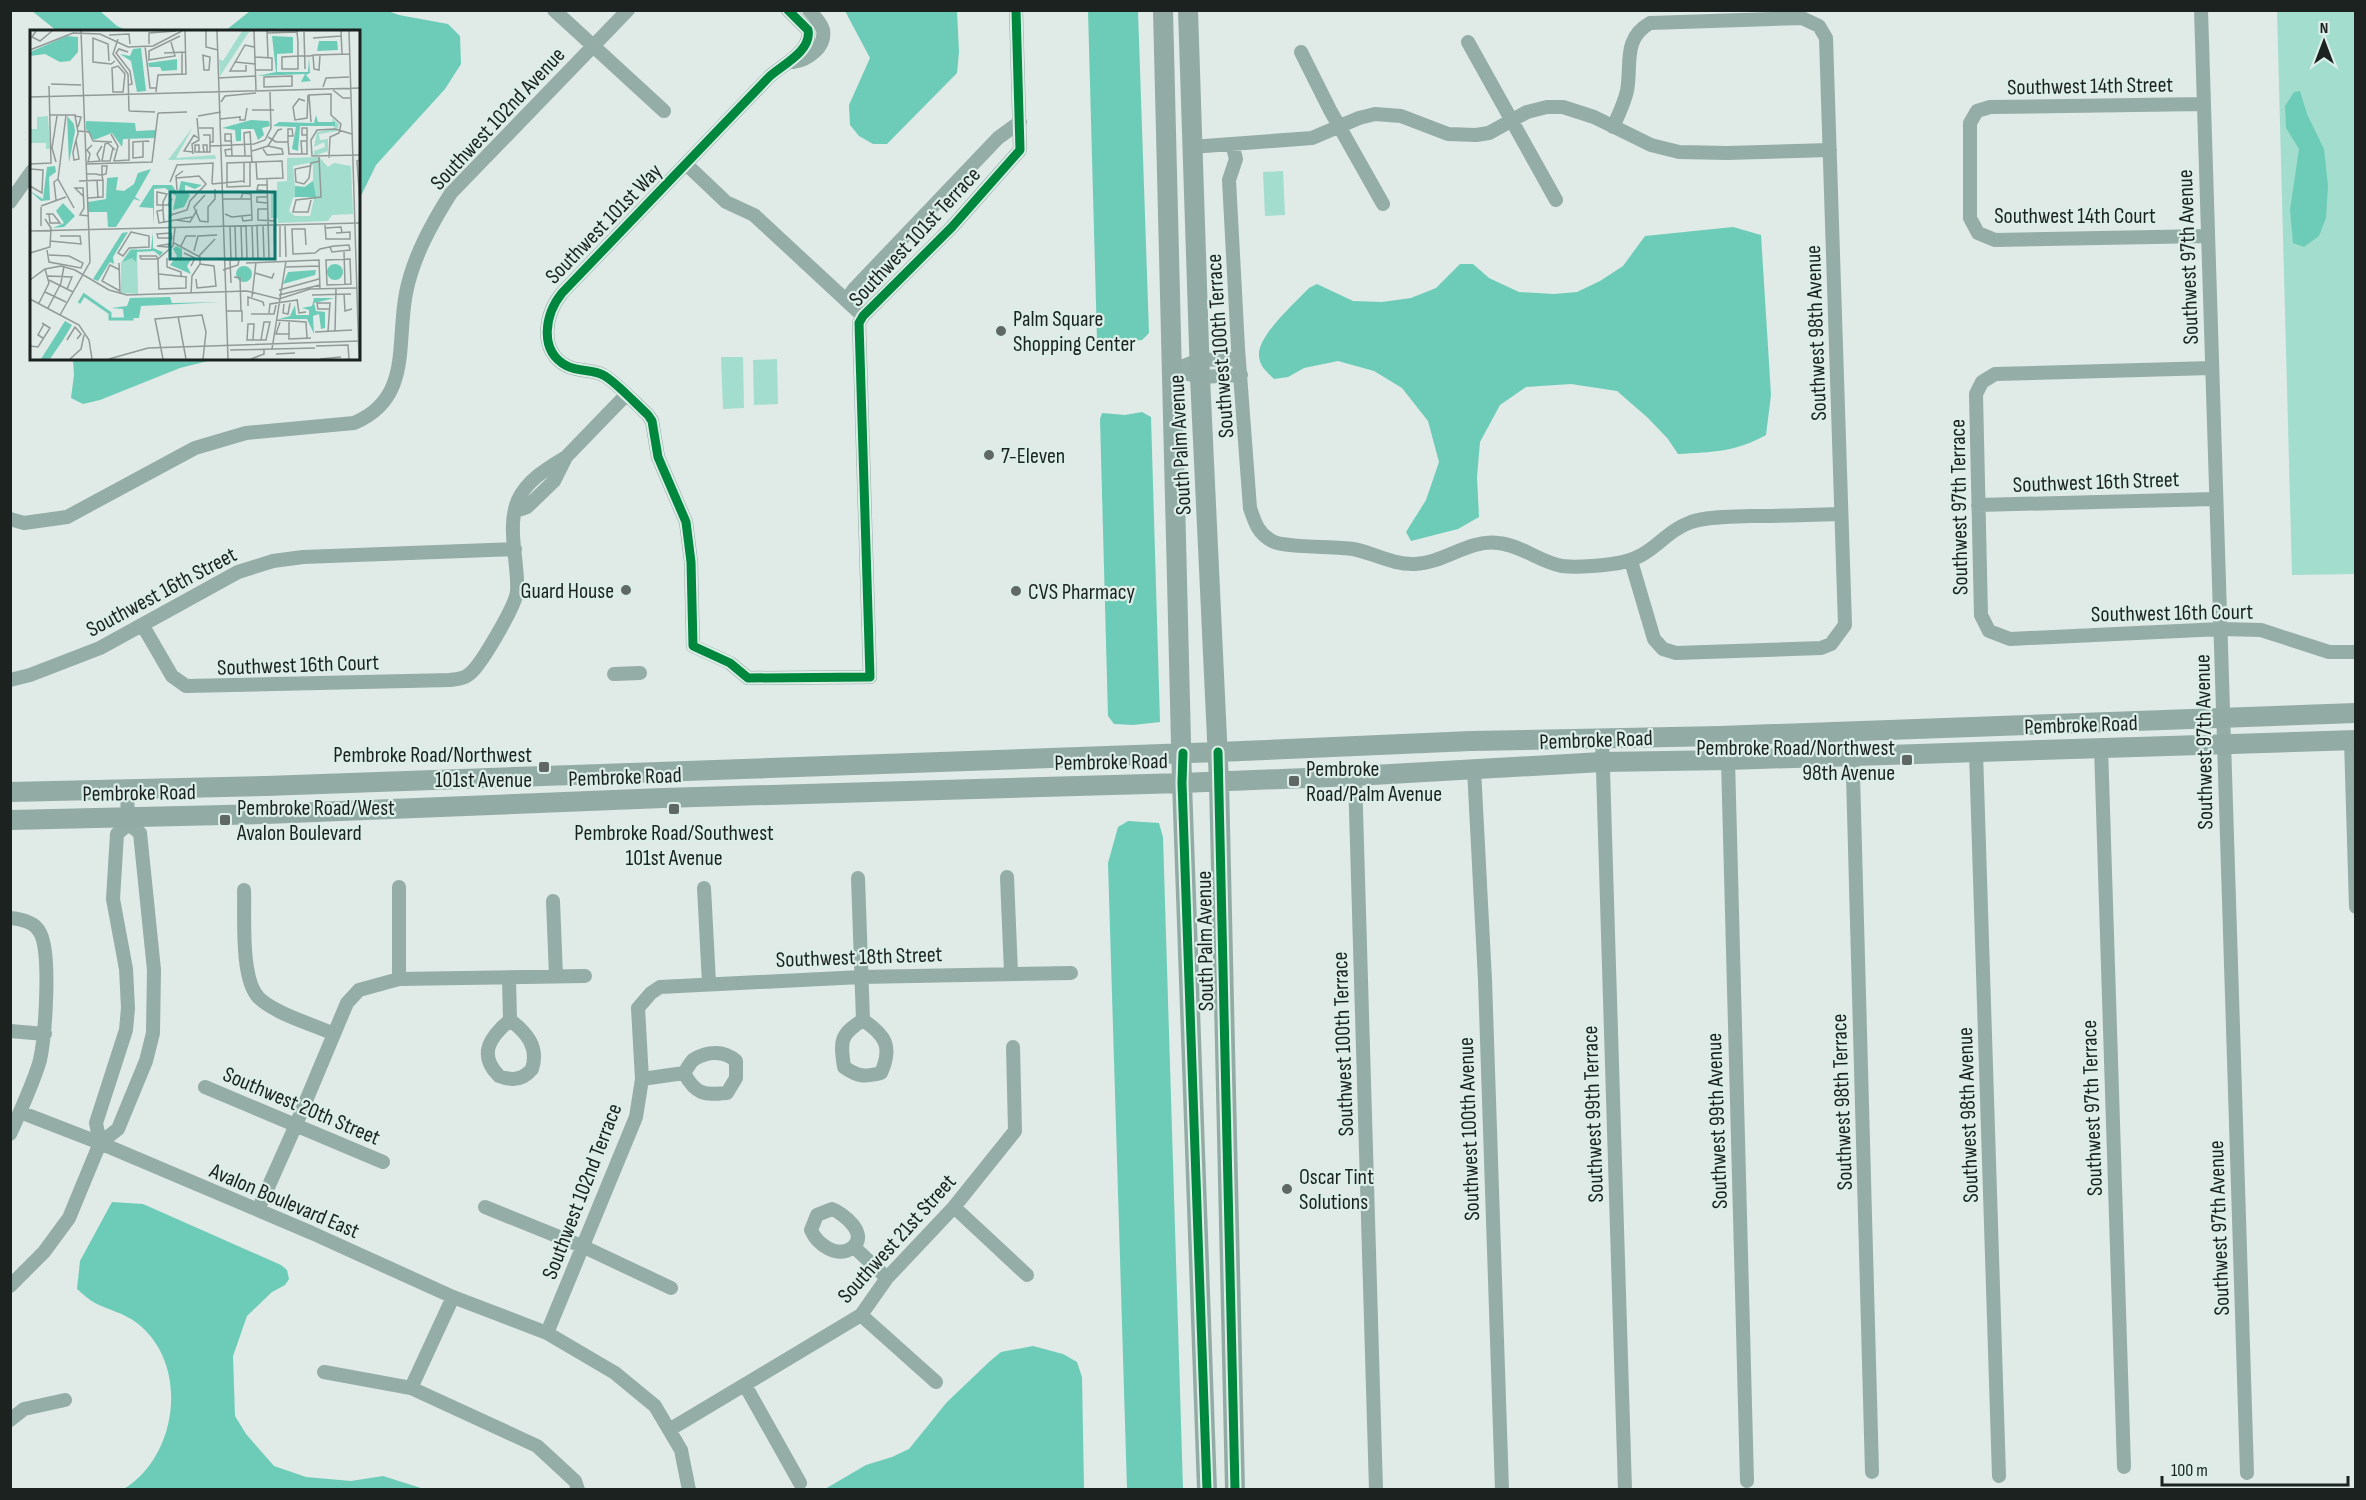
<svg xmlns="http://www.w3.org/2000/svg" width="2366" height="1500" viewBox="0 0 2366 1500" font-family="'Sofia Sans Condensed',sans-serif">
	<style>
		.green { fill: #a3ddce }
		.water { fill: #6dccb7 }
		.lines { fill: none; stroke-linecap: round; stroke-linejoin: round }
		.street { stroke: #94ada6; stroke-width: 14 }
		.secondary { stroke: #93aba5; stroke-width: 20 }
		.cycleway-casing { stroke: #dceee8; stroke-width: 13 }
		.cycleway { stroke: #00873e; stroke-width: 9 }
		.poi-dot { fill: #606866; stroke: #dceee8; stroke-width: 2 }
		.labels { text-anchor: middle; stroke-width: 4.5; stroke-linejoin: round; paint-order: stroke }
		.street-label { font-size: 22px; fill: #1b2220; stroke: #dceee8 }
		.poi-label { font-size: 22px; fill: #1b2220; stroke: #dceee8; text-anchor: start }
		.inset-river { fill: none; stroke: #6dccb7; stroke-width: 3 }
		.inset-road { fill: none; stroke: #919a97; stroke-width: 1.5 }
		.view { fill: #0f766e; fill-opacity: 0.15; stroke: #0f766e; stroke-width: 3 }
		.inset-edge { fill: none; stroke: #1b2220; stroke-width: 3 }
	</style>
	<rect width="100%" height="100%" fill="#e0eae7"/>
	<path class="green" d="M2277,11H2355V574L2292,575Z
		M1283,171L1285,215L1265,216L1263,172Z
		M721,357H743L744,408L723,409Z
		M777,359L778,404L754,405L753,360Z"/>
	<path class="water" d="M32,11H100L117,26L128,31H57Z
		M250,11H388L399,15L448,24L460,36L461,64L445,89L376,165L359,200L358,32L225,31Z
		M845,11H957L959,52L957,73L887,144H873L859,136L850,125L849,105L870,58Z
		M1088,11H1138L1149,333L1142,340L1101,344L1097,340Z
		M2300,91L2307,114L2324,149L2328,186L2326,218L2319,236L2304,247L2293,243L2290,210L2299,149L2286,128L2285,106L2294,92Z
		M1733,227L1761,235L1771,395L1766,435C1736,452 1712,452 1678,454L1668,439L1648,418L1617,391L1571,384L1526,387L1500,405L1480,442L1477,477L1479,517L1458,529L1411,541L1406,532L1426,500L1439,462L1428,421L1402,388L1374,371L1338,361L1304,368L1288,377L1274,379C1267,372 1260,367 1259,356C1257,336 1295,303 1309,288L1317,284L1353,301L1382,302L1411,298L1436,288L1460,264H1473L1489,278L1519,292L1554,294L1577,292L1600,281L1623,266L1645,236Z
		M73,359V358L216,359L180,368L100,400L83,404L71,398L74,375Z
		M1142,412L1151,417L1160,722L1133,725L1114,724L1108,716L1100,419L1102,413L1125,415Z
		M1128,821L1159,823L1163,837L1183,1489H1127L1108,863L1118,827Z
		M112,1202L143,1204L281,1265L287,1270L289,1279L285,1285L272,1292L247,1316L233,1356L235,1416L246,1434L274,1466L306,1477L351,1481L383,1476L424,1489H124C178,1456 190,1364 137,1323C124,1313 109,1310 95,1303C89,1300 83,1294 77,1289L80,1261Z
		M1033,1346L1063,1354L1077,1362L1082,1377L1084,1489H825L866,1465L892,1457L909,1449L947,1402L989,1362L1001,1352Z"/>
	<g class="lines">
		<path class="street" d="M554,10L664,111
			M788,10L808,30C812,51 782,65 769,77L562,293C545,314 538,351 567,366C579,372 592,369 603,375C614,380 638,406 648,415L652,421L658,457L686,522L691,562L693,646L730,663L748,678L870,677L859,323L863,316L952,227L1020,150L1016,10
			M2201,10L2247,1473
			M1468,42L1556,200
			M1301,52L1330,110L1383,204
			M793,62C808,60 826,47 823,30C821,22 814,16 809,10
			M2204,104L1990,107L1977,111L1970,123V218L1978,233L1995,240L2208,236
			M1613,127C1618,116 1624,104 1627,91C1632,65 1622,39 1650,23L1802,18L1819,26L1826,38L1845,625L1831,644L1821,648L1676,653L1663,649L1654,639L1631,561
			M1232,144L1236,159L1229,180L1238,348L1250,508C1255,523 1258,533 1272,541C1284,548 1335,546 1353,549C1374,553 1393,565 1415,564C1444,563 1469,539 1498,543C1521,545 1540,562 1562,566C1578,568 1596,566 1612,564C1654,559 1659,534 1691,522C1709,516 1731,517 1750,516C1780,516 1811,515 1841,514
			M1191,147L1312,138L1359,118L1375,114L1401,116L1448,134L1476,135L1489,133L1527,112L1547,107H1563L1594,117L1651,145L1679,152L1727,153L1830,150
			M686,164L726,202L754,215L863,316
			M10,202L32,171
			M846,300L854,289L998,138L1020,122
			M2212,368L1995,374L1982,382L1976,394L1981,615L1989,631L2010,639L2221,629L2261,630L2329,652H2356
			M1173,370L1200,377L1241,375
			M1173,370L1199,360L1239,359
			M1978,505L2215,499
			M515,511L527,507L554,481L566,457L626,395
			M10,519L24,523L67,517L195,448L246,433L354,423C412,399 396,344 406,293C413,257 432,223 451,193L628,10
			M143,626L172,676L186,686L450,680C456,679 463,679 468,675C480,668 515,606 517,592C519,563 506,528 518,500C527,480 548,468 566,457
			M614,674L640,673
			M10,680L30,675L100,648L238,572L273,561L303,557L515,549
			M1849,730L1853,775L1872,1472
			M1602,737L1625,1490
			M2351,740L2356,907
			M2101,747L2124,1467
			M1976,752L1999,1476
			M1728,760L1747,1481
			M1474,769L1485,980L1502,1490
			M1355,776L1376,1490
			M1007,877L1011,973
			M858,878L863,1020C840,1035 840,1040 844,1067C858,1077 864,1077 881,1073C893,1046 885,1035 863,1020
			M399,887V979
			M704,888L709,983
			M244,890C245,916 240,979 259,998C276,1014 312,1024 334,1034
			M553,901L556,976
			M10,918C20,919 34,922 39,931C52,949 45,1037 40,1060C35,1078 27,1095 20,1112
			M509,978L510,1020C527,1033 539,1047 532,1069C523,1080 512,1081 499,1076C477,1054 491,1036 510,1020
			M10,1031L45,1034
			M642,1079L684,1073C687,1069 690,1063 693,1060C707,1051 724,1050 736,1061V1078L727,1093C704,1095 696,1095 684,1073
			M205,1087L383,1162
			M10,1134L20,1112L100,1143L312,1233L453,1297L547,1333L615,1373L655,1406L681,1450L689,1490
			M100,1143L96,1123L126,1030L128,1008L126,969L113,899L117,834L128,824
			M485,1207L584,1247L671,1288
			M954,1207L1027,1275
			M832,1209C843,1213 869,1234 853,1247C838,1260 817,1244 811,1230L817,1215Z
			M258,1210L295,1127L347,1003L359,990L399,979L585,976
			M854,1247L887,1278
			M10,1286L44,1252L69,1218L100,1143L118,1129L146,1061L153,1033L154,970L140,833L128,824L127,788
			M861,1315L936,1382
			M547,1333L636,1117L642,1079L638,1008L651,993L660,987L861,977L1071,973
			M324,1372L411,1388L537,1446L575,1481L578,1490
			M745,1385L800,1483
			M411,1388L453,1297
			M10,1420L24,1409L65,1400
			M669,1430L861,1315L887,1278L954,1207L1015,1131L1013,1047"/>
		<path class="secondary" d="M1163,10L1182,783L1207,1490
			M1188,10L1200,377L1219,781L1235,1490
			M10,792L266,786L1218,752L1471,741L1720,736L2356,713
			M10,820L266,814L663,798L1182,783L1355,776L1602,762L1728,760L2356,740"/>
		<g class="cycleway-casing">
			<path id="cycleway" d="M788,10L808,30C812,51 782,65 769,77L562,293C545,314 538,351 567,366C579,372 592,369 603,375C614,380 638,406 648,415L652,421L658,457L686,522L691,562L693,646L730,663L748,678L870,677L859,323L863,316L952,227L1020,150L1016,10
				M1218,752L1235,1490
				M1183,753L1182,783L1207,1490"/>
		</g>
		<use href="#cycleway" class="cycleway"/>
	</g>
	<g class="poi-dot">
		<circle cx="1001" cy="331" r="6"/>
		<circle cx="989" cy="455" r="6"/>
		<circle cx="626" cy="590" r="6"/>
		<circle cx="1016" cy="591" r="6"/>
		<rect x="1901" y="754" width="12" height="12" rx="3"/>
		<rect x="538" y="761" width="12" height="12" rx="3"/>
		<rect x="1288" y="775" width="12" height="12" rx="3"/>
		<rect x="668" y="803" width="12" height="12" rx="3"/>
		<rect x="219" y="814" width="12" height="12" rx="3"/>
		<circle cx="1287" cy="1189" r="6"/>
	</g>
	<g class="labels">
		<g class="street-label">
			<text transform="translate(2090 85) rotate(-1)" y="8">Southwest 14th Street</text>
			<text transform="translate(497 118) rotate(-47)" y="8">Southwest 102nd Avenue</text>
			<text x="2075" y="223">Southwest 14th Court</text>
			<text transform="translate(603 223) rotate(-46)" y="8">Southwest 101st Way</text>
			<text transform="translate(914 236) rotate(-47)" y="8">Southwest 101st Terrace</text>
			<text transform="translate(2187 257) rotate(-92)" y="8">Southwest 97th Avenue</text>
			<text transform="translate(1815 333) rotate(-92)" y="8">Southwest 98th Avenue</text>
			<text transform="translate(1219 346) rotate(-94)" y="8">Southwest 100th Terrace</text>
			<text transform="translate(1179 445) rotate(-93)" y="8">South Palm Avenue</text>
			<text transform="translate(2096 481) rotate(-2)" y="8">Southwest 16th Street</text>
			<text transform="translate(1958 507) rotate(-91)" y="8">Southwest 97th Terrace</text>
			<text transform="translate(161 591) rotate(-28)" y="8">Southwest 16th Street</text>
			<text transform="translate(2172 612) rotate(-1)" y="8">Southwest 16th Court</text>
			<text transform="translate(298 664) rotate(-2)" y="8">Southwest 16th Court</text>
			<text transform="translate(2081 724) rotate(-2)" y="8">Pembroke Road</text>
			<text transform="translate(1596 739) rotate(-2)" y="8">Pembroke Road</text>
			<text transform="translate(2203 742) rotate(-91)" y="8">Southwest 97th Avenue</text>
			<text transform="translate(1111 761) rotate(-1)" y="8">Pembroke Road</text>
			<text transform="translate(625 776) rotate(-2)" y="8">Pembroke Road</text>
			<text transform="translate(139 792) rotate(-1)" y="8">Pembroke Road</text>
			<text transform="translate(1204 941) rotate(-91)" y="8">South Palm Avenue</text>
			<text transform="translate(859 956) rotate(-2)" y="8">Southwest 18th Street</text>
			<text transform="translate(1342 1044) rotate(-92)" y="8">Southwest 100th Terrace</text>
			<text transform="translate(1841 1102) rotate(-92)" y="8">Southwest 98th Terrace</text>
			<text transform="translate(302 1105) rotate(23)" y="8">Southwest 20th Street</text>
			<text transform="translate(2091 1108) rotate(-92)" y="8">Southwest 97th Terrace</text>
			<text transform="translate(1592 1114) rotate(-92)" y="8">Southwest 99th Terrace</text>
			<text transform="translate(1967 1115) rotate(-92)" y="8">Southwest 98th Avenue</text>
			<text transform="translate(1716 1121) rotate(-92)" y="8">Southwest 99th Avenue</text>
			<text transform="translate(1468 1129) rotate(-92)" y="8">Southwest 100th Avenue</text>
			<text transform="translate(581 1191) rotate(-69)" y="8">Southwest 102nd Terrace</text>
			<text transform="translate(285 1200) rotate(23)" y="8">Avalon Boulevard East</text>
			<text transform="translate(2218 1228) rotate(-92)" y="8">Southwest 97th Avenue</text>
			<text transform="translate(896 1238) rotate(-48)" y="8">Southwest 21st Street</text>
		</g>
		<g class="poi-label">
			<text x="1013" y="326">Palm Square<tspan x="1013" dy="25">Shopping Center</tspan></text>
			<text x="1001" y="463">7-Eleven</text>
			<text x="614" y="598" text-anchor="end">Guard House</text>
			<text x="1028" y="599">CVS Pharmacy</text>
			<text x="1895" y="755" text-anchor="end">Pembroke Road/Northwest<tspan x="1895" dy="25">98th Avenue</tspan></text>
			<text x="532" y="762" text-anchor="end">Pembroke Road/Northwest<tspan x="532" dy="25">101st Avenue</tspan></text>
			<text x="1306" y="776">Pembroke<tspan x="1306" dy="25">Road/Palm Avenue</tspan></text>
			<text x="237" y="815">Pembroke Road/West<tspan x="237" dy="25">Avalon Boulevard</tspan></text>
			<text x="674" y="840" text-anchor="middle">Pembroke Road/Southwest<tspan x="674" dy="25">101st Avenue</tspan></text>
			<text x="1299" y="1184">Oscar Tint<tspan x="1299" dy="25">Solutions</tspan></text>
		</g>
	</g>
	<g transform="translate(30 30)">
		<rect width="330" height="330" fill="#e0eae7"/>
		<path d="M212,1H223L219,2L190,46L189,29L193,31ZM18,86L20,118L19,119H16V113H0V99H7V87ZM302,88L309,94L307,101L289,104L290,110L298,109V121L284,126V121L295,117L294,112L284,117L287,102L304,99ZM163,97L146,128L185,125L186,129L138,130ZM289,127L298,137L304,133L321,136L323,184L302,185L298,191L248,193V188H241V161H247V152L257,151V128ZM278,133L283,135V151L274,157L265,156L263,136ZM270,165L284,169L280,186H265L259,181L263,168ZM100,219H107L108,264L91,263V233Z" fill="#a3ddce" fill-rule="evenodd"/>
		<path d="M37,6L48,7V22L40,31L30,32L15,24L0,26V22ZM242,6L263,7V23L247,24V42H278L279,27L280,43L276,45L281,51L271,52L275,44L227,46L246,42ZM289,11H307L308,20L287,21ZM111,18L116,61L107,62L101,31L90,24L100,26L103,19ZM147,29V40L132,41L130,37H119L118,33ZM286,85L288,92H305V96H270L268,121L262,119L266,97L243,96L249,92L284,93ZM37,86L44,94L45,101L39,133ZM221,90L239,91L240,96L232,98L234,105L228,110L224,99H211V111H206L205,100L192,98ZM56,91L105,93L106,101L126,100L125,108L93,109L92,117L82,103L64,110L56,99ZM25,136L26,142L19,147L20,170L11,171L0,161L13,169L17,137ZM121,139L105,167L111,171L104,169L86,197H78L77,182H58V172L76,169L77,148L88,147L86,160L94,161L104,154L108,143ZM151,151L172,155L165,159L155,155V161L160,165L154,177L143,180L146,166L135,158L124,159V196L123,178L109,177L123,155H142L148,164ZM283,151L286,167H265V156L275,157ZM33,173L45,186L34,197L23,198L34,193L26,181ZM98,202L83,227L84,234L80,232L68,251L63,249L92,203ZM123,202V218L133,222L130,226L124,221L107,222L106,232L102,228L92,232L101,220L121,219ZM146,216L152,219V227L161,230L157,236L161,244L140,235L147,226L143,219ZM297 242a8 8 0 1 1 16 0a8 8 0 1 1-16 0ZM206 244a8 8 0 1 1 16 0a8 8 0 1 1-16 0ZM286,240L285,245L253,254L258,242ZM140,267L142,273L190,272L111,276L109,288H94L93,279L81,278L97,276L100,268ZM284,268H305L284,273L286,281L295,282V298L291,299L289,284L283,286L284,304L277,289H249L260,286L265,275L266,285H279V280L272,278L282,276ZM35,291L42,295L33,310L20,329H11Z" fill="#6dccb7"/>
		<path class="inset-river" d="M49,273L54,265L80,283V289H102V284"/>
		<path class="inset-road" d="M6,1L2,7L10,11L22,1M176,1V17L188,20M187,1L198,329M224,1L226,60M237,1L238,27M267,1V2L268,12V39H252V27L268,26H280L284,25L319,24M311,1L312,24M319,1L329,329M274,2L275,39M237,3L267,2M79,5L99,4L100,14M283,8L311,6M88,9L83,24L98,44L99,81M119,14V3L146,1M115,16L120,58H126M0,20L43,3L70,4L98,17L123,16L152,1M134,23L156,22M172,25L180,27L179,40H174L173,26M283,25L284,39L289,40L290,25M225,27L242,28V40H225M118,30L145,26L141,12M119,30V21L150,6M79,31L78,14L63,8V32L81,34L85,31M205,32L225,34M216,35V41H200L215,15L224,17M88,36L95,44L93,62H83L82,38ZM152,44V23M262,46V56L234,57V47ZM188,48L225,46M21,54L51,55M98,55L102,54L100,41L86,23L89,19L98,22M293,57L296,48L319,47M303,60L313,68H320M126,62L128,45L156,44L155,1M0,67L330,58M275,71L269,69L263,77L265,90L277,88L278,65M191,72L195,66L226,63M222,80H244M99,81L125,82M128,83L157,82M20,85H46M36,85L28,149L44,178M168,86L191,82M210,86V90H215L217,78M190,89L210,87M281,92L279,65L301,64V85L311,94L309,103L300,107L299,128M169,98H183V112H180M48,101L59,102L63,111M81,104L88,116L84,131L99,130V109M322,104L305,99L287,100L281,110L282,126L330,125M258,106H263L262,99H258V112L259,124H277V98H272V105H277M238,107L246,112H258M46,110L49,129L44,130L43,123V122L46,110L48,104V102L45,86L51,87L48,97M63,111L82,112M113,111V127L103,128V112L118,111L119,112M201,111H195V104H201L202,126M62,115L57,120L60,124L58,132L70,131L67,124L72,116M180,116L224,114L235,110L241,98L240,62M83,118L80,131H72L75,114L78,113L85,120M202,119L195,120L196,126H222M233,119L237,125L253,124L252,119L238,116M222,121L238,116L248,100L252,99M163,122L154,121L164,105L168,108M169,122V115H165V122H180V105H173M174,122L173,115H177V122M163,124L162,114L169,110L167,88M272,124L271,111H277M215,126L214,103L220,102L222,132M330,130L327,131L330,175M26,132L22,118L27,86M214,132V153M220,132V156L197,157V133L252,131L253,148L227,149L226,132M0,134L21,133L19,56M56,134L122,132L128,83M280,136L265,139L266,152L274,154L279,148L281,133L290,131M0,139L13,140L12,163L0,156M57,144H66L70,145H72L76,144L77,136H72V146L73,150V167L58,168M237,149L239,228M67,150L68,168M49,151L73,150M140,152L147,135L183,133L182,154M182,154L214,151M237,155H228L227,160L237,161M147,160L146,146L153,141M175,165L164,177L170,191L178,192V177L185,169V159M53,166L45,158H53L54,178L50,185L59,186M238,167H227V172L238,173M211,168L213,163L221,164L222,190L213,191L212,187M142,169L139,173L141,185L157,180L160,171L176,154L169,146L146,148M193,169H221M26,170L24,152L28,149M281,170L278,182H263L266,170L291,167L289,127M11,176L36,167M238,179H228V190L245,191M133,180L127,181L129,193L162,187M16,184H23L30,193H20L19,184M195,184L202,187L221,185M146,190L160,192L167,180M134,193L133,180V172L137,164L127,162V175H139M222,195L223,228M233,195L234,227M255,195L256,227M295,195L296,209H320V202L306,203M11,196V177M205,196L206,230M211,196L212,228M216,196L217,228M227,196L228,228M244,196L245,227M250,196V227M200,197L201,230M295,198L311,197L312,203M0,201L330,193M101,202L119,206V217L99,218L93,226L88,223ZM20,211L51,214L50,206H30M140,212L142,208L141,203L127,204L128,208H142M144,213L170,227V234L162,246L161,264M139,214L127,216L137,217H138L139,214L140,212M276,215L275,199H262L263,224L285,223L290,219L304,216L319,215L320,220L302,222L300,217M151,216L156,206H166M17,220L19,232L51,238L53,233L39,226L19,225M164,221L168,206L187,205M314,222L315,254M0,223L20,217L21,198L15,189M154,223L165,228L161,236M169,226L185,209M137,228V237L151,242V247M128,229H111L110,226H126L127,227L128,229V232L129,259L156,258V247M128,229L143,216L145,198M320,229L321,254L297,255L296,230ZM200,230L201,253M89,233L90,263M216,233L289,230L290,259M256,237L289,236M90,240L80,235L72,251L90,261M193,240L208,235L209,230H195M225,243L242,248L244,243M129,244L157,247M18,246L42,247L37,259M204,247L210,248L211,281M166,249L167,258L186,256L184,236L170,234M0,250L15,239L31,236L45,240L79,260L97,265L217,261L249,269L280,259L326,258M19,250L43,262M249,260L289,249M15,262L36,272M314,264L315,281L322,279M249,265L290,255M282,265L321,264M222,267L226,232M0,269L49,295L59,310L62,329M267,269L269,283L276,282M9,273L19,253L15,239M254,274L253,283L258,284L260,273M218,276V267L233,272L234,276M18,278L31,253L34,236M197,281H212V292M239,283L240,274L267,270M221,284H244L246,275M30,285L60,232L51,1M148,286L156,329M246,290L276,292L277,308M250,292L246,304H259M259,292V309L281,308M285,302L322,300M298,302L300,273H287L288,279H300M305,302L306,258M13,308L8,305L14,294M37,310L45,297L51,304L47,309M223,310L224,294H218L217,310H236L240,292H234L231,310M0,316L8,317L20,298L12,293M286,316L318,315L319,329M242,319L256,231M200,320L285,318M246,324L265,323M40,329L51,319L54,305M79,329L118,318L330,311M133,329L125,289L172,285L176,302L173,329M221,329L234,324V319M290,329L311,327"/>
		<path class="view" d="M140,162H245V229H140Z"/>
		<rect width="330" height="330" class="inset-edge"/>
	</g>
	<rect width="2366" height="1500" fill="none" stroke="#1b2220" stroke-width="24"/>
	<g transform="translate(2324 42)" stroke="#dceee8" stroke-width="4.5" paint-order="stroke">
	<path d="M0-4.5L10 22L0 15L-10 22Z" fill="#1b2220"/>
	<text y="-9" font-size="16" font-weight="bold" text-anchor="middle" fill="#1b2220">N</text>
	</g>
	<path d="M2162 1476v9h186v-9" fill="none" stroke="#1b2220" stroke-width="3"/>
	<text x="2171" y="1476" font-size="18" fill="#1b2220" stroke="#dceee8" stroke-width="4.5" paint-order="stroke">100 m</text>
</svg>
